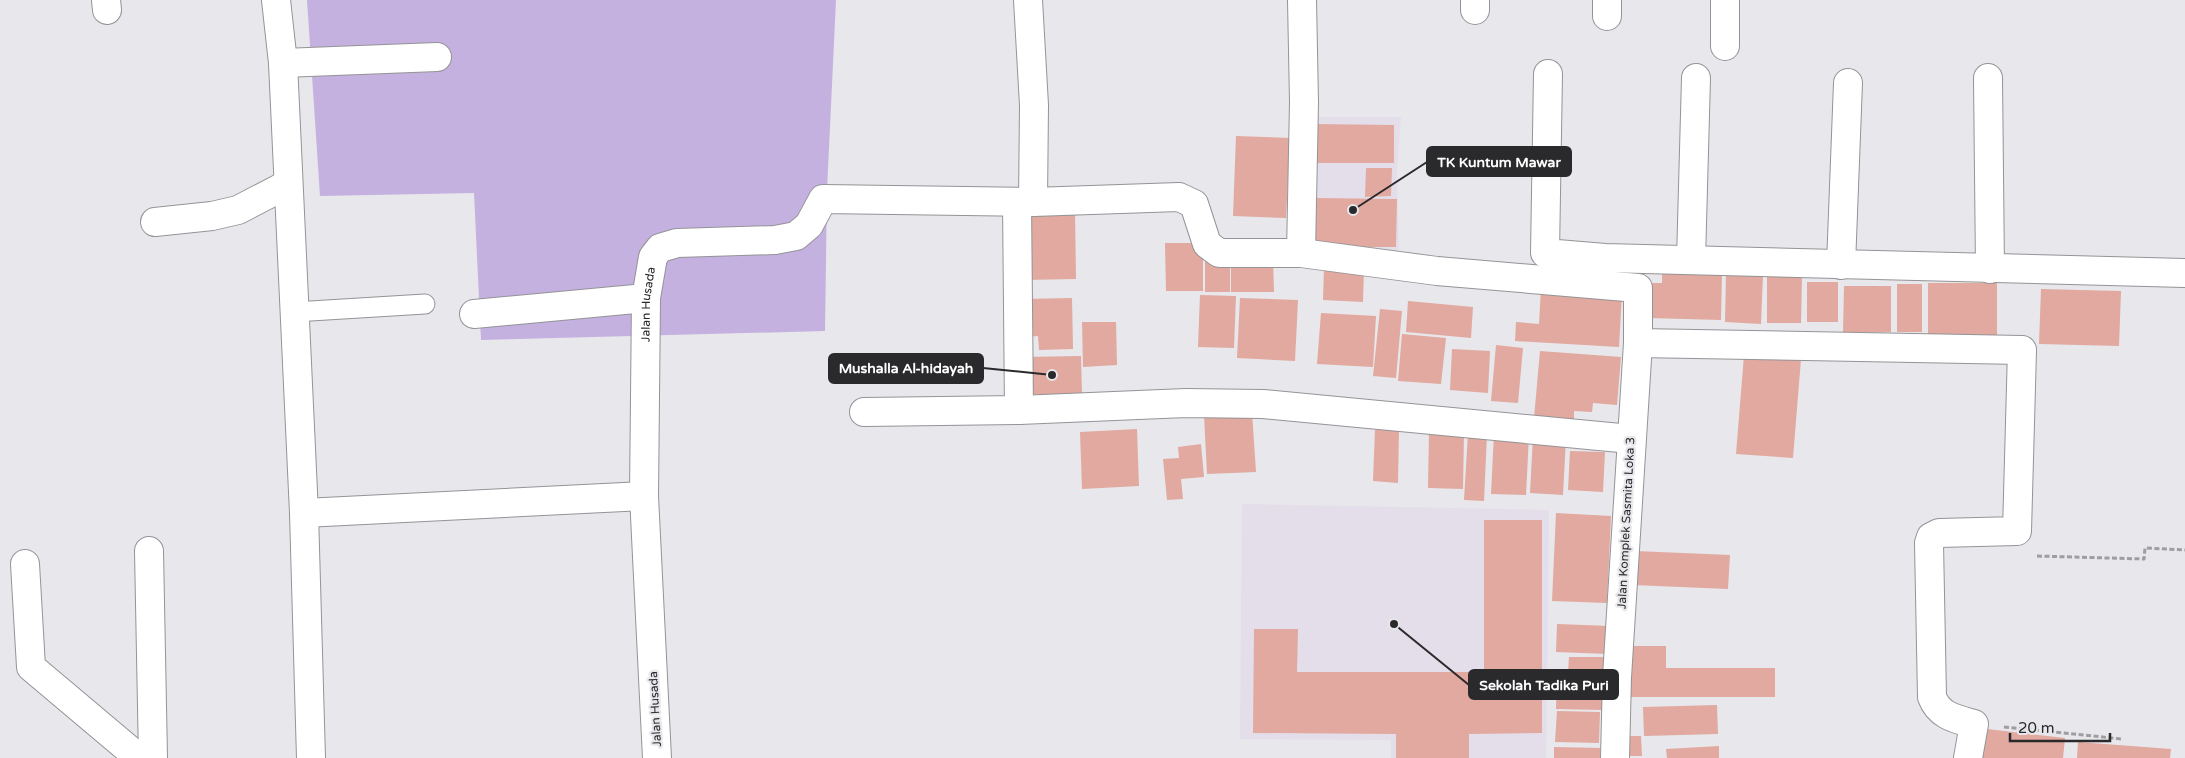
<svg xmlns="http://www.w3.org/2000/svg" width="2185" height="758" viewBox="0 0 2185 758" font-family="'Varela Round',sans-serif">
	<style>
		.built { fill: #e3deea }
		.green { fill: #c4b1df }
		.building { fill: #e1a99f }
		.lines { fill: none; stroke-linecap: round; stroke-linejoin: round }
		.service-casing { stroke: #949397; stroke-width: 21 }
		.minor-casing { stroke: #949397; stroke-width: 30 }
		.path { stroke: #9e9da0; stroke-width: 3; stroke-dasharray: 5 2.5; stroke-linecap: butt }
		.service { stroke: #fff; stroke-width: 19 }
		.minor { stroke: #fff; stroke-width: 28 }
		.labels { text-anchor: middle; stroke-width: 4.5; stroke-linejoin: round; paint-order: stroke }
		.street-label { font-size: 12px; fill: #2a292b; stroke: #e8e7eb }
		.leader { fill: none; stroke: #2a292b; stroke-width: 2 }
		.callout-dot { fill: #2a292b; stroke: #e8e7eb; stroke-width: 2 }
		.callout { fill: #2a292b; stroke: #2a292b; stroke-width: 2 }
		.callout-label { font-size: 14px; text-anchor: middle; font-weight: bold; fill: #fff }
	</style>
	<rect width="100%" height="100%" fill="#e8e7eb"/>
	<path class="built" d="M1306,117H1401L1397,172L1399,250L1309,249Z
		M1242,504L1549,510L1546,758H1391V740L1240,739Z"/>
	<path class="green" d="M307,0H836L827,190L825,331L481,340L474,193L320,196Z"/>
	<path class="building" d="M1315,124L1394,125V163H1315Z
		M1236,136L1290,138L1286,218L1233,216Z
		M1366,168H1392L1391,196L1365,197Z
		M1314,198L1397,199L1396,247H1314Z
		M1075,210L1076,279L1025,280L1024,211Z
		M1165,243H1203V291H1166Z
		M1205,259H1230V292H1205Z
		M1231,260H1273L1274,292H1231Z
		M1324,266L1364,268L1363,302L1323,300Z
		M1662,273L1722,274L1721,320L1648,318L1649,283H1662Z
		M1726,273L1763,275L1761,324L1725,322Z
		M1767,277H1802L1801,323H1767Z
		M1807,282H1838V322H1807Z
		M1928,283H1997V335H1928Z
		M1897,284H1922V332H1897Z
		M1844,286H1891V332L1843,333Z
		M1541,288L1622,292L1619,347L1515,341L1516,322L1539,324Z
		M2041,289L2121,291L2119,346L2039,344Z
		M1200,295L1236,296L1234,348L1198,347Z
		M1072,298L1073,349L1039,350L1038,336L1026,337L1025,299Z
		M1240,298L1298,300L1295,361L1237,358Z
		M1408,301L1473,307L1471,338L1406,332Z
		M1380,309L1402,311L1396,378L1373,376Z
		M1321,313L1376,316L1373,367L1317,364Z
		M1082,322H1116L1117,365L1083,367Z
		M1402,334L1446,338L1441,384L1398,381Z
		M1496,345L1523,348L1518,403L1491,401Z
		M1452,349L1490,351L1488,393L1450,390Z
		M1540,351L1621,357L1617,405L1593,403L1592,412L1574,411V421L1534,418Z
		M1744,355L1801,359L1793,458L1736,454Z
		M1081,356L1082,394L1022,395V357Z
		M1252,412L1256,472L1207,474L1204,415Z
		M1137,429L1139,486L1082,489L1080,432Z
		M1375,430H1399L1398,483L1373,481Z
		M1429,431L1464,432L1463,489L1428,488Z
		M1468,433L1487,434L1484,501L1464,500Z
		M1494,433L1529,435L1526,495L1491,494Z
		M1533,436L1566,438L1563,495L1530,493Z
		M1201,444L1204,477L1181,479L1183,499L1167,500L1163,459L1179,458L1178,447Z
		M1570,451L1605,452L1603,492L1568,490Z
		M1556,513L1611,516L1607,603L1552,601Z
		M1484,520H1542V733L1469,734V758H1396V734L1253,733L1254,629H1298L1297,672H1484Z
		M1635,551L1730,555L1728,589L1633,585Z
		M1557,624L1610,626L1608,654L1556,652Z
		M1628,646H1666V668H1775V697H1627Z
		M1569,657H1604L1603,675L1568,673Z
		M1557,675L1603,677L1602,710L1556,709Z
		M1717,705L1718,734L1644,736L1643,707Z
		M1557,711L1600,712L1599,743L1555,742Z
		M1979,728L2065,738L2063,758H1976Z
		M1621,736H1641L1642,756H1621Z
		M2078,742L2171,749L2170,758H2077Z
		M1719,746V758H1667L1666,749Z
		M1554,747L1600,748V758H1554Z"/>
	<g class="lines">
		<g class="service-casing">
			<path id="service" d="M294,312L425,304"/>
		</g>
		<g class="minor-casing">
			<g id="minor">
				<path d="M106,0L107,10"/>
				<path d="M276,0L283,63L304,513L311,758"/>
				<path d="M1028,0L1034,105L1033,202"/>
				<path d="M1607,0V16"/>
				<path d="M1475,10V0"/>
				<path d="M1725,46V0"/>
				<path d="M283,63L437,57"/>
				<path d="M1548,74L1545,253L1605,258L2185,273"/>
				<path d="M1988,78L1990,269"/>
				<path d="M155,222L212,216L238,210L288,184"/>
				<path d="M1301,253L1304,102L1302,0"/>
				<path d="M1691,260L1696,78"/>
				<path d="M1841,265L1848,83"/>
				<path d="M474,314L646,298"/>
				<path d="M1638,343L2022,350L2017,531L1939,533L1931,537L1929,543L1932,697C1939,716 1956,719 1974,724L1968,758"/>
				<path d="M1019,410L1186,403L1263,404L1631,439"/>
				<path d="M864,412L1019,410L1017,202"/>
				<path d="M304,513L644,496"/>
				<path d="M149,551L153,758"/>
				<path d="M25,564L31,667L139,758"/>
				<path id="s1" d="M657,758L644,496L646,298L653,257L660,248L677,243L775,240L796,236L809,225L823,199L1033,202L1179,197L1194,204L1207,244L1219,253H1301L1437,271L1638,288V343L1617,677L1615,758"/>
			</g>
		</g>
		<path class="path" d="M2037,556L2144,559L2145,548L2185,550
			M2004,727L2122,739"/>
		<use href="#service" class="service"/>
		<use href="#minor" class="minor"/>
	</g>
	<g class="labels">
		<g class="street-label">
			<text dy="4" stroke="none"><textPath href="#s1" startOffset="454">Jalan Husada</textPath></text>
			<text transform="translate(1626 523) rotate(-87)" y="4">Jalan Komplek Sasmita Loka 3</text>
			<text transform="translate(655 709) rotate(-93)" y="4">Jalan Husada</text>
		</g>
	</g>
	<path class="leader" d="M1353 210L1427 162M1052 375L983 368M1394 624L1469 685"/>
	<g class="callout-dot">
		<circle cx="1353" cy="210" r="5"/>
		<circle cx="1052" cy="375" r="5"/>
		<circle cx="1394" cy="624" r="5"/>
	</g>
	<g class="callout">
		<rect x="1427" y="147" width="144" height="29" rx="5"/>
		<rect x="829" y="354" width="154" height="29" rx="5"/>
		<rect x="1469" y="670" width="149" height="29" rx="5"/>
	</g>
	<g class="callout-label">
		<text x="1499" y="167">TK Kuntum Mawar</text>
		<text x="906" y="373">Mushalla Al-hidayah</text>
		<text x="1544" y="690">Sekolah Tadika Puri</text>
	</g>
	<path d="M2010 733v8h100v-8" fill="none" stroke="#2a292b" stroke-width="2.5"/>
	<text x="2018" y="733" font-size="15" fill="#2a292b" stroke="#e8e7eb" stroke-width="4" paint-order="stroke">20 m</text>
</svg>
